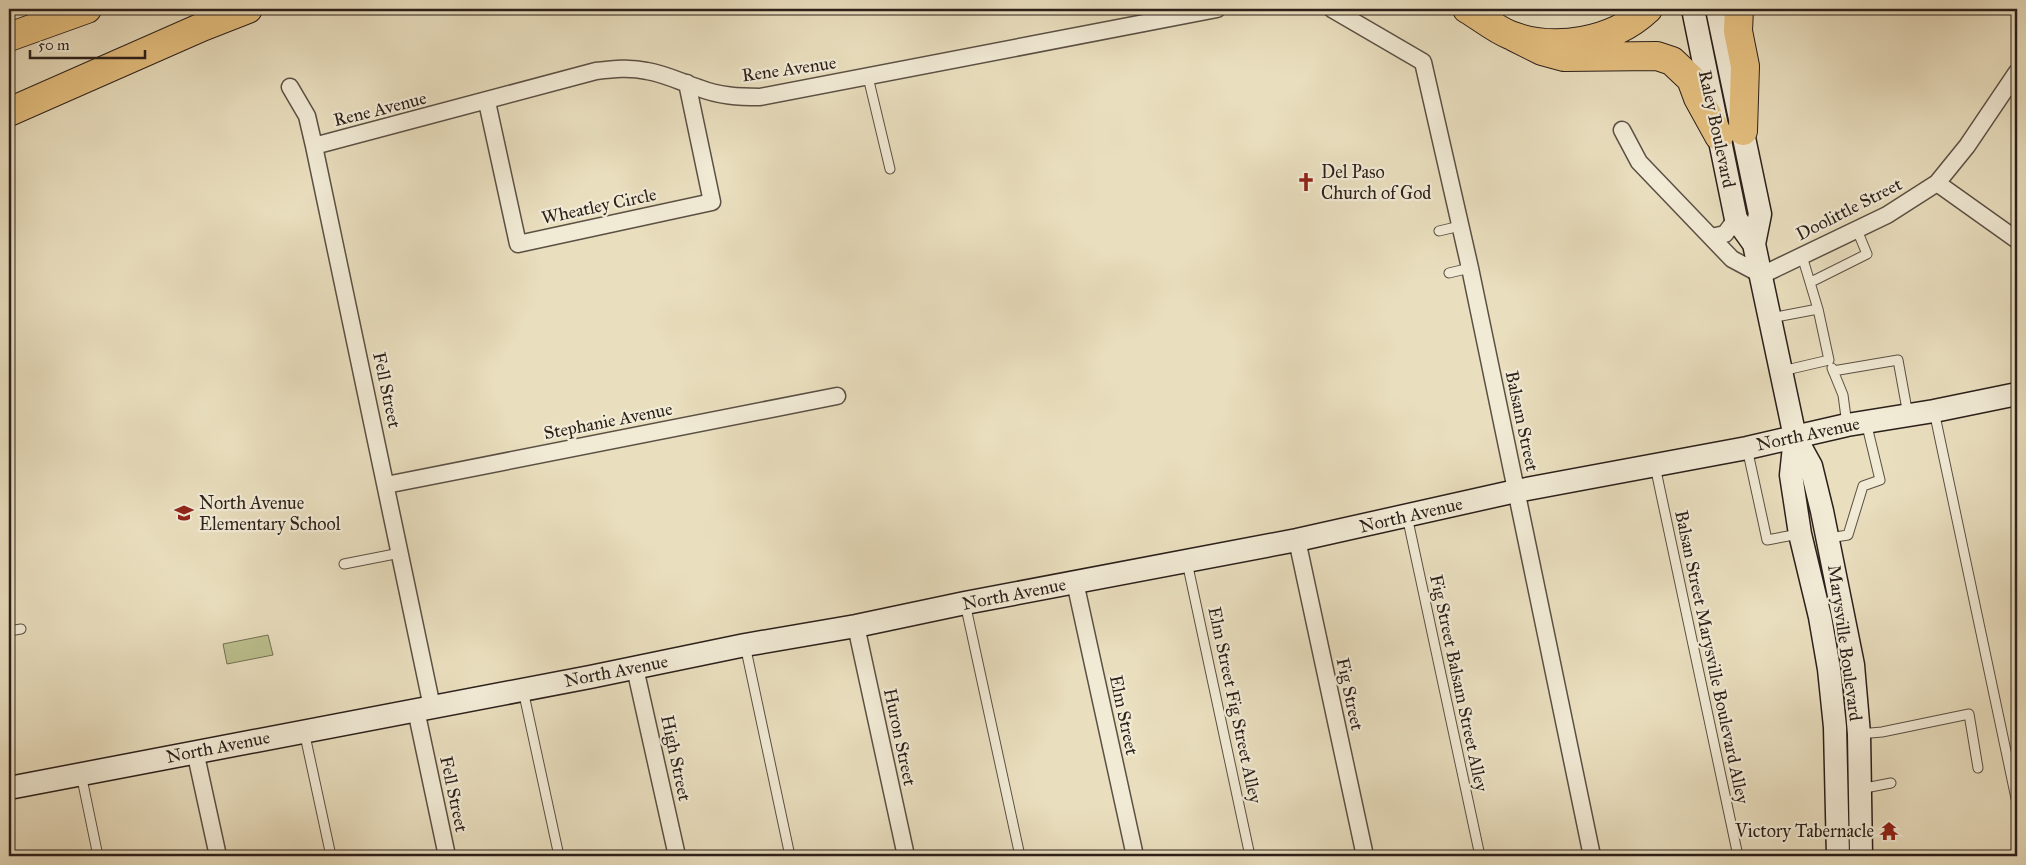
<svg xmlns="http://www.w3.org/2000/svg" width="2026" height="865" viewBox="0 0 2026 865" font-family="'IM FELL Great Primer',serif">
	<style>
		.green { fill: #bcc08e; stroke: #747054 }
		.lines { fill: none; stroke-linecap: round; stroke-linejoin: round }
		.lane-casing { stroke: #5b5044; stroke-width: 11 }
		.street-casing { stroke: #5b5044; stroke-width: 19 }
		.secondary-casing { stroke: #2c201b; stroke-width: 25 }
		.highway-casing { stroke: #2c201b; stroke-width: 30 }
		.lane { stroke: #f1ead5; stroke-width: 9 }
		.street { stroke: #f1ead5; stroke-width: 16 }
		.secondary { stroke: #f1ead5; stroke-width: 22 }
		.highway { stroke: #e4bf7f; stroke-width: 28 }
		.labels { text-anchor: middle; stroke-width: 4.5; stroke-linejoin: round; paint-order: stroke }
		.street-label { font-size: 18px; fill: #2c201b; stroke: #f1ead5 }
		.poi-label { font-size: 18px; fill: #2c201b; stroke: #f1ead5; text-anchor: start }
	</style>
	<rect width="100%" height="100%" fill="#e9debe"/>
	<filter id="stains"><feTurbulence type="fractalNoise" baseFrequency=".004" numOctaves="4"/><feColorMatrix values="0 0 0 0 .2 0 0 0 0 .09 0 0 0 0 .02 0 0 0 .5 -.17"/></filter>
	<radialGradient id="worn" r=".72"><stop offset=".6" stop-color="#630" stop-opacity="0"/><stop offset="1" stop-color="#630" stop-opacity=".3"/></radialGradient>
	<path class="green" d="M268,635L273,655L227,664L223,644Z"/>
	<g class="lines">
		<g class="lane-casing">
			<path id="lane" d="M868,77L890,169
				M1439,231L1460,226
				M1802,256L1818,309
				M1449,273L1470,268
				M1811,282L1867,254L1857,230
				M1771,318L1818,309L1829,360L1782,371
				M1832,368L1843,395L1847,425
				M1833,371L1898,360L1908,415
				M1934,411L2017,803
				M1747,448L1767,540L1799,534
				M1655,466L1738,856
				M1407,516L1480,856
				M1829,538L1848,535L1863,486L1880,480L1866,422
				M1187,562L1250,856
				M344,564L400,553
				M965,603L1020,856
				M9,631L21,629
				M745,645L790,856
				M523,690L559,856
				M304,731L331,856
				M1859,734L1882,732L1969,714L1978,768
				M81,774L98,856
				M1860,789L1891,783"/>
		</g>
		<g class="street-casing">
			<path id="street" d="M1332,9L1423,62L1470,268L1592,856
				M290,87L307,116L314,146L432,707
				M487,102L518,244L712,202L687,83
				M1622,130L1639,162L1732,259L1762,275L1887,215L1937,183L1967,146L2017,72
				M314,146L596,71C613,69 630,67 647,71C665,74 681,82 699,88C719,96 739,97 760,97L1217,9
				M1937,183L2017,240
				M1711,237L1725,234L1736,219
				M386,485L837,396
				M1297,540L1365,856
				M1075,582L1135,856
				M856,626L906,856
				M635,668L677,856
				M416,710L447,856
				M195,751L218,856"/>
		</g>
		<g class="secondary-casing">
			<path id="secondary" d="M1693,9L1736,219L1754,244L1795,437L1791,475L1800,534L1820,617L1829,669L1835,727L1838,856
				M1717,9L1760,214L1754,244
				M1795,437L1811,466L1822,511L1853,665L1859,734L1861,856
				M9,788L590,677L745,645L856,626L965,603L1297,540L1516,491L1747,448L1847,425L1934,411L2017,394"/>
		</g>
		<g class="highway-casing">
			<path id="highway" d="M1467,9C1481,17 1495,29 1510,35C1555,52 1613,42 1648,9
				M1739,9L1738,31L1745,66L1743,131
				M9,37L87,9
				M1514,37L1542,51L1564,57L1657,56L1672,61L1691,79L1698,98L1719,136
				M9,112L202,27L248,9"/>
		</g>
		<use href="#lane" class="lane"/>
		<use href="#street" class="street"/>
		<use href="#secondary" class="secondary"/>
		<use href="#highway" class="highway"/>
	</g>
	<defs>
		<g id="church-bare" transform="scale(1.5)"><path d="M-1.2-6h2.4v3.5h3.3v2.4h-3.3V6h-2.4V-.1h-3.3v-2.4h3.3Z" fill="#8f2418" stroke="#f1ead5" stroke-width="2.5" paint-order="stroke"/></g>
		<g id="school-bare" transform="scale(1.5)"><path d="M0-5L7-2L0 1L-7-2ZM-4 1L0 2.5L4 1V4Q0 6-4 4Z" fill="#8f2418" stroke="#f1ead5" stroke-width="2.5" paint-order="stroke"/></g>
		<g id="temple-bare" transform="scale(1.5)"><path d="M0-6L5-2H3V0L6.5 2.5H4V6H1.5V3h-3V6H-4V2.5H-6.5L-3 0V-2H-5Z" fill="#8f2418" stroke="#f1ead5" stroke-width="2.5" paint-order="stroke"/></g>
	</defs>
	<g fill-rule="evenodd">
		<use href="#church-bare" x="1306" y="182"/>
		<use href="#school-bare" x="184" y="513"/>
		<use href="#temple-bare" x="1889" y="831"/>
	</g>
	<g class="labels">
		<g class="street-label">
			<text transform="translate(789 69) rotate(-8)" y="6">Rene Avenue</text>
			<text transform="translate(380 109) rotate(-14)" y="6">Rene Avenue</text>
			<text transform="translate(1717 129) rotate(78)" y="6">Raley Boulevard</text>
			<text transform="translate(599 206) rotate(-12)" y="6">Wheatley Circle</text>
			<text transform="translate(1849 209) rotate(-27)" y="6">Doolittle Street</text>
			<text transform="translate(387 390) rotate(78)" y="6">Fell Street</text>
			<text transform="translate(608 421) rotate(-11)" y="6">Stephanie Avenue</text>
			<text transform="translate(1522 421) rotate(78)" y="6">Balsam Street</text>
			<text transform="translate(1808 434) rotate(-12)" y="6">North Avenue</text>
			<text transform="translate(1411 515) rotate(-13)" y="6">North Avenue</text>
			<text transform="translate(1014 594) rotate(-11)" y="6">North Avenue</text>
			<text transform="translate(1845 643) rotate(82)" y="6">Marysville Boulevard</text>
			<text transform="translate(1712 657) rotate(78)" y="6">Balsan Street Marysville Boulevard Alley</text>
			<text transform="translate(616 671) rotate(-11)" y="6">North Avenue</text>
			<text transform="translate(1459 683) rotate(78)" y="6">Fig Street Balsam Street Alley</text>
			<text transform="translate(1350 694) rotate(78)" y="6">Fig Street</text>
			<text transform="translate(1235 705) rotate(78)" y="6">Elm Street Fig Street Alley</text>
			<text transform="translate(1124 715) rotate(78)" y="6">Elm Street</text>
			<text transform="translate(900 737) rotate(78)" y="6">Huron Street</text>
			<text transform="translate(218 747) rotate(-11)" y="6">North Avenue</text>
			<text transform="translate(676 758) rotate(78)" y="6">High Street</text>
			<text transform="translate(454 794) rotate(78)" y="6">Fell Street</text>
		</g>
		<g class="poi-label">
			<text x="1321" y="178">Del Paso<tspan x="1321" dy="21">Church of God</tspan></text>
			<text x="199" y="509">North Avenue<tspan x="199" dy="21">Elementary School</tspan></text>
			<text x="1874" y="837" text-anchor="end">Victory Tabernacle</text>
		</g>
	</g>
	<rect width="2026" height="865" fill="none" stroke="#e9debe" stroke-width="30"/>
	<rect x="10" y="10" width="2006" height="845" fill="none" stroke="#2c201b" stroke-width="2.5"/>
	<rect x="15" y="15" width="1996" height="835" fill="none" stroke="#2c201b"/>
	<path d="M30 50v8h115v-8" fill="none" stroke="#2c201b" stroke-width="2.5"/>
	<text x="38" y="50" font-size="15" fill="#2c201b" stroke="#f1ead5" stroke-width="4" paint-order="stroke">50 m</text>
	<rect width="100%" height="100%" filter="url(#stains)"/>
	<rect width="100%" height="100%" fill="url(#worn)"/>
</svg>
